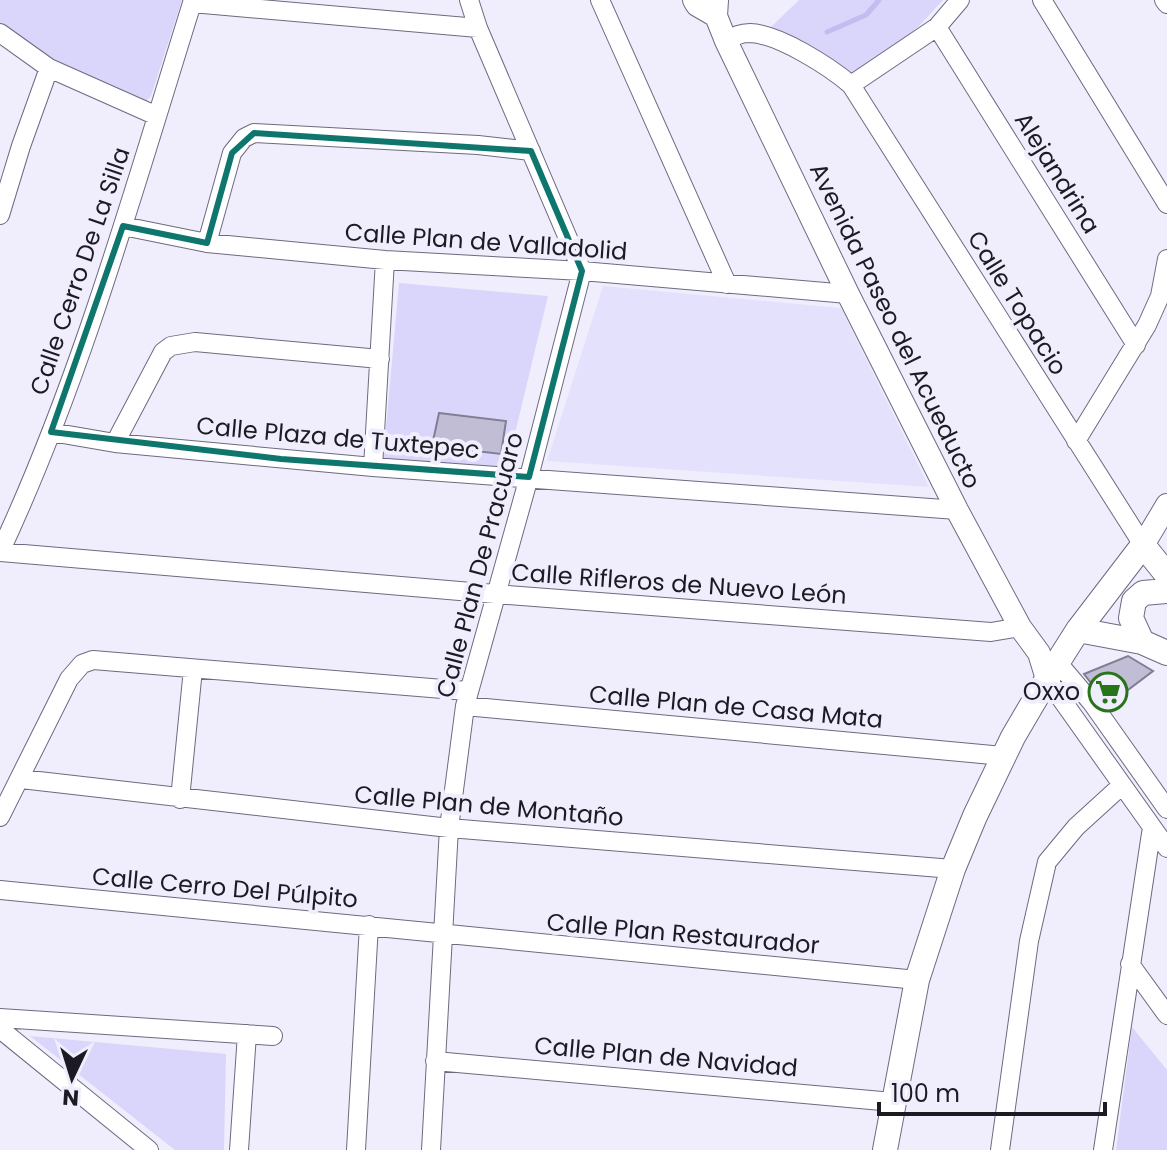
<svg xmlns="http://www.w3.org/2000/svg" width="1167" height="1150" viewBox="0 0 1167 1150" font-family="Poppins,sans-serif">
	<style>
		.built { fill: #e4e1fc }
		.green { fill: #d9d5fb }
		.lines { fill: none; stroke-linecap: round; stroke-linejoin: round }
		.stream { stroke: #c3bcf1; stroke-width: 5 }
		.building { fill: #c0bdd5; stroke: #807d94; stroke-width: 2 }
		.minor-casing { stroke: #6d6a80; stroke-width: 20 }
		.tertiary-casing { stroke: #6d6a80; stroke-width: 24 }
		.secondary-casing { stroke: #6d6a80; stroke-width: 26 }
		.minor { stroke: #fff; stroke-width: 18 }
		.tertiary { stroke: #fff; stroke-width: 22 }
		.secondary { stroke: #fff; stroke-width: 24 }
		.marked { fill: none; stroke: #0f766e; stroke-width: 6; stroke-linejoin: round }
		.labels { text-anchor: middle; stroke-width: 8; stroke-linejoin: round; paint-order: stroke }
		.street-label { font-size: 24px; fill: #1c1b24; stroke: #f0eefd }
		.poi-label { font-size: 24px; fill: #1c1b24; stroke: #f0eefd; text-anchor: end }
	</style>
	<rect width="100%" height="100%" fill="#f0eefd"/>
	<path class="built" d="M603,286L841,308L929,487L547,461Z"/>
	<path class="green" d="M0,0H182L151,96L144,104L49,63L0,26Z
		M799,0H943L919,26L848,85L781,44L770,28Z
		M399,283L548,296L506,471L383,461Z
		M1132,1027L1167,1070V1150H1116Z
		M30,1036L226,1054L224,1150H175Z"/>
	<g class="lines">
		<path class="stream" d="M827,32L866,15L879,0"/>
	</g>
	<path class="building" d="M439,413L506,421L501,454L432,446Z
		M1128,656L1153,671L1108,705L1084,674Z"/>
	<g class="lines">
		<g class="minor-casing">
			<path id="minor" d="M600,0L727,284
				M1042,0L1167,204
				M1164,0L1167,4
				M192,3L478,28
				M937,27L1136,345
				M0,33L49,68L157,116
				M726,41C735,36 740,33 750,33C779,34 830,67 851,85L937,27L960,0
				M851,85L1143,545
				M0,215L21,146L49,68
				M123,226L207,243L385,260L582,271L848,294
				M207,243L232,153L244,138L254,133L478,145L531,151
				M51,432L115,443L373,467L957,510
				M1076,441L1147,325L1160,296L1167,259
				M115,443L163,352L171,346L195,342L380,359
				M373,467L385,260
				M0,552L495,594L952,629L991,632L1020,627
				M0,552C82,377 135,185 193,0
				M1059,664L1092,703L1167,809
				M1047,679L1167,848
				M465,706L1003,756
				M21,779L449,828L953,869
				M180,799L193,669
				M0,817L69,679L82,664L93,660L467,691
				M0,890C306,919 611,951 917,980
				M1130,964L1167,1015
				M0,1018L273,1036
				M0,1029L149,1150
				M435,1061L893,1102
				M239,1150L247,1034
				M356,1150L369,925
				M431,1150L449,828L465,706L529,477L582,271L478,28L469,0
				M1000,1150L1029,941L1047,862L1076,827L1121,786
				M1103,1150L1152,827"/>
		</g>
		<g class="tertiary-casing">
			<path id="tertiary" d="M694,0L697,5L716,16
				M717,0L716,16L726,41L848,294L957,510L1020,627L1039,653L1047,679
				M1143,545L1167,505"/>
		</g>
		<g class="secondary-casing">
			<path id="secondary" d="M1078,630L1142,642L1167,653
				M1142,642L1131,618L1134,601L1143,593L1167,591
				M885,1150L917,980L953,869L975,816L1013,737L1047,679L1078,630L1143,545L1167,575"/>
		</g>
		<use href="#minor" class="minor"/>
		<use href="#tertiary" class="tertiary"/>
		<use href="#secondary" class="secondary"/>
	</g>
	<path class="marked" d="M254,133L531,151L582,271L529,477L281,459L51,432L123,226L207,243L232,153Z"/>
	<defs>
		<g id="supermarket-ring" transform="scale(2)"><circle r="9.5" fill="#f0eefd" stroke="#28741a" stroke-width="1.5"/><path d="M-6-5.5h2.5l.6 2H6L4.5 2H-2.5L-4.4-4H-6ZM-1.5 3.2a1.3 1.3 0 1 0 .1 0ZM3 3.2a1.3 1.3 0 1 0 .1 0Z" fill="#28741a"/></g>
	</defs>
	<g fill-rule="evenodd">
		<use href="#supermarket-ring" x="1108" y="692"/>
	</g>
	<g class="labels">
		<g class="street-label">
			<text transform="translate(1057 173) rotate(58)" y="8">Alejandrina</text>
			<text transform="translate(486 242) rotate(4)" y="8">Calle Plan de Valladolid</text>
			<text transform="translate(80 271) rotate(-71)" y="8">Calle Cerro De La Silla</text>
			<text transform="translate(1017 303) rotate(58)" y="8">Calle Topacio</text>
			<text transform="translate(895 326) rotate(64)" y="8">Avenida Paseo del Acueducto</text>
			<text transform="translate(338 438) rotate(5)" y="8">Calle Plaza de Tuxtepec</text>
			<text transform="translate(480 565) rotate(-75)" y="8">Calle Plan De Pracuaro</text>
			<text transform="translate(679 584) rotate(4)" y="8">Calle Rifleros de Nuevo León</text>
			<text transform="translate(736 707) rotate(5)" y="8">Calle Plan de Casa Mata</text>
			<text transform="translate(489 806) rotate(5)" y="8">Calle Plan de Montaño</text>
			<text transform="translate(225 888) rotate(5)" y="8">Calle Cerro Del Púlpito</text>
			<text transform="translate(683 934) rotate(5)" y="8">Calle Plan Restaurador</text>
			<text transform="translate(666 1057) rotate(5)" y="8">Calle Plan de Navidad</text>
		</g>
		<g class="poi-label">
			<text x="1080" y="700">Oxxo</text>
		</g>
	</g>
	<g transform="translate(72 1078) rotate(184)" stroke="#f0eefd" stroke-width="6" paint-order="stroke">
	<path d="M0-6L14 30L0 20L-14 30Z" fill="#1c1b24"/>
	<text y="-12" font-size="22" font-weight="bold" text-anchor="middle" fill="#1c1b24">N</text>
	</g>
	<path d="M879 1102v12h226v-12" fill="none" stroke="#1c1b24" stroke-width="4"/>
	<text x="891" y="1102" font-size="24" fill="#1c1b24" stroke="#f0eefd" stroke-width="6" paint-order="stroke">100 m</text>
</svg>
